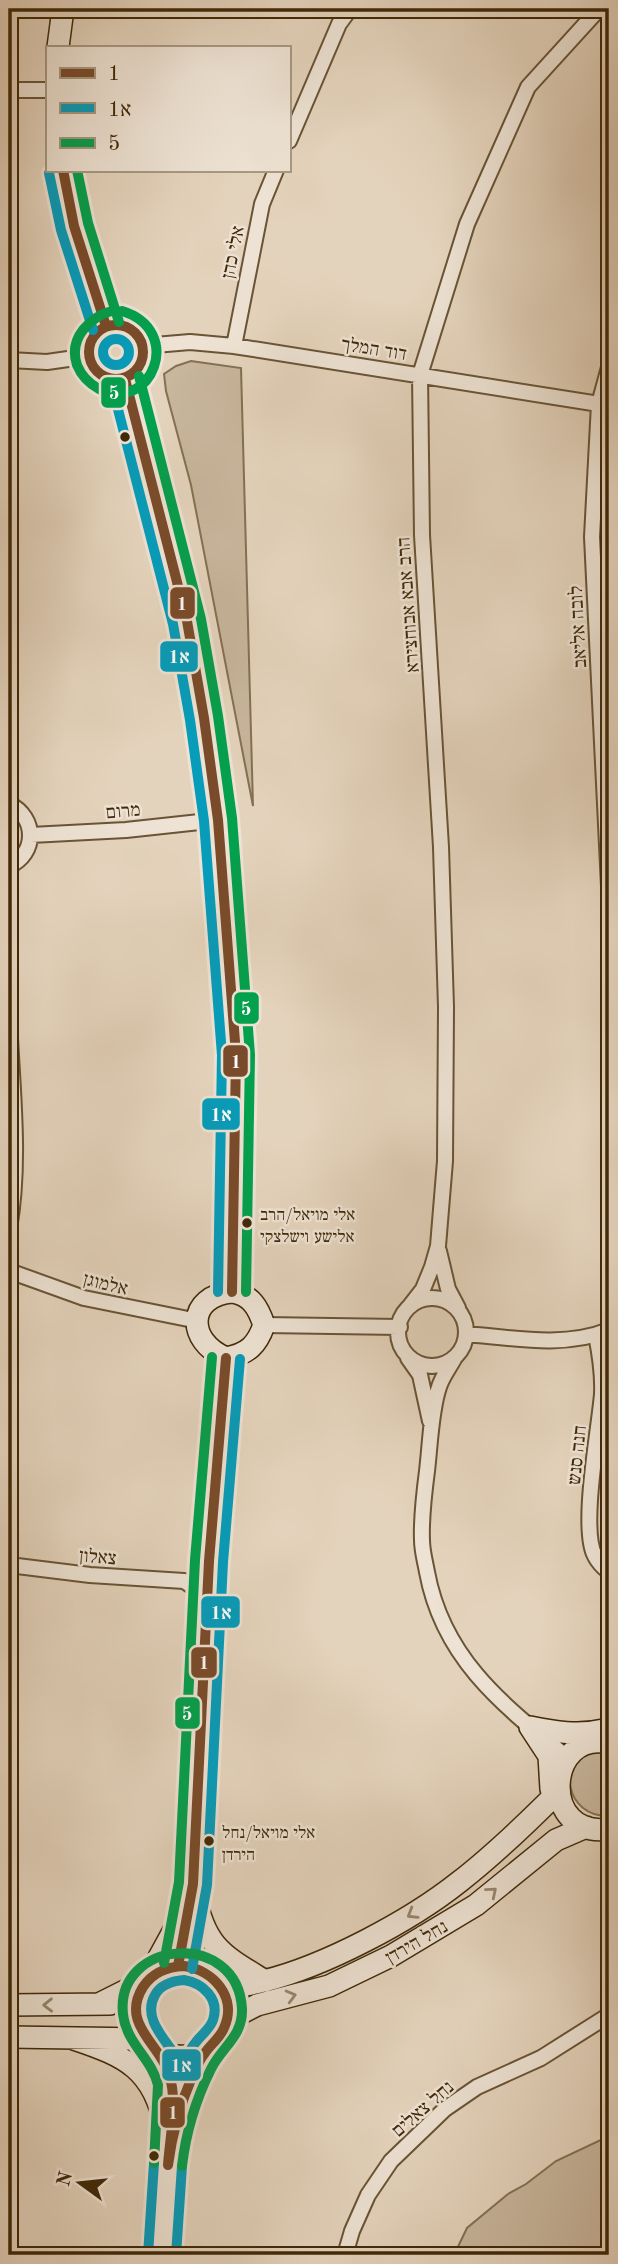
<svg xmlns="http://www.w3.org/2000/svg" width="618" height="2264" viewBox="0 0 618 2264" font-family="'Old Standard TT','Frank Ruhl Libre',serif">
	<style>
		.green { fill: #c8b69d; stroke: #847052; stroke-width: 2 }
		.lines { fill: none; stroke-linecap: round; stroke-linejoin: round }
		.street-casing { stroke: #695435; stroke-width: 18 }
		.secondary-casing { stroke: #402908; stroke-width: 24 }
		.street { stroke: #ede2d3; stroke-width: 14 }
		.secondary { stroke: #ede2d3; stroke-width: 21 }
		.bus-1-casing { stroke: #ede2d3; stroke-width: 16 }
		.bus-2-casing { stroke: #ede2d3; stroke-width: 16 }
		.bus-3-casing { stroke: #ede2d3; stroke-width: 16 }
		.bus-1 { stroke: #7a4b2a; stroke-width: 10 }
		.bus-2 { stroke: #069cba; stroke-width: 10 }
		.bus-3 { stroke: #03a04d; stroke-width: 10 }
		.oneway { stroke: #96866e }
		.bus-dot { fill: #402908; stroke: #ede2d3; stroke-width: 2.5 }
		.labels { text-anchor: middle; stroke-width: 5; stroke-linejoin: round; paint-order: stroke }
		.bus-label { font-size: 17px; fill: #402908; stroke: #ede2d3; text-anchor: start }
		.street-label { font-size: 19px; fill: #402908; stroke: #ede2d3 }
		.line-badge { stroke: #ede2d3; stroke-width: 2.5 }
		.badge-label { font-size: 19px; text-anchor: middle; font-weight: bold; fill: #fff }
	</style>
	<rect width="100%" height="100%" fill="#e4d3bc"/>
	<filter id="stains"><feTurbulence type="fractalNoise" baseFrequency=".00286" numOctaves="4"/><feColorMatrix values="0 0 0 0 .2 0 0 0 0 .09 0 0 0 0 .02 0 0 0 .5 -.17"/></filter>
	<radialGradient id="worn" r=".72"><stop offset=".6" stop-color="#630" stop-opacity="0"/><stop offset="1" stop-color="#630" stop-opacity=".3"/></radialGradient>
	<path class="green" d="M191,361L241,368L253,806L191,485L166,391L164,374L176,366Z
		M609,1750V1816C565,1817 556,1761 593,1751C598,1750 604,1751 609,1750Z
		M609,2136V2255H454L467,2228L508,2194L526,2184L556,2161Z"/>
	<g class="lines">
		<g class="street-casing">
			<path id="street" d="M9,90H47
				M289,141L339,24L350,9
				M143,346L190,342L234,346L599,404
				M234,346L262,204L276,170
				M9,360L47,362L89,356
				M609,367L599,404L592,537L609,886
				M9,804C37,817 37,854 9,866
				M31,835L126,830L218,820
				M9,1019C12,1088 21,1161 9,1229
				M439,1251L448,1289L458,1308
				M9,1271L84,1298L198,1321
				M398 1332a34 34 0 1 1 68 0a34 34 0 1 1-68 0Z
				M409,1307L423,1289L432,1267L438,1246L445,1161L446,1007L441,847L422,535L420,375L467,224L528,87L599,9
				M264,1325L400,1327
				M467,1334C513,1338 565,1348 609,1330
				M596,1335C600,1355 603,1374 602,1394C599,1430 580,1529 595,1556C598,1562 604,1568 609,1572
				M408,1358L420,1375L430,1421
				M454,1359C449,1368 442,1377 439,1387C431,1410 430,1446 427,1471C424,1494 421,1517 422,1540C422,1551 425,1561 427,1572C443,1659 503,1705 568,1758
				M9,1565L90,1575L184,1581L196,1589L206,1604
				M345,2255L352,2231L368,2195L391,2161L445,2109L477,2087L541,2058L609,2015"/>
		</g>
		<g class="secondary-casing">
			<path id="secondary" d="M58,47L63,9
				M63,170L74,226L106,326
				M118,324C138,328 151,349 138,368C134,373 129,375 125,379C117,379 110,379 103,375C77,360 91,326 118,324Z
				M125,379L187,621L204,718L218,820L236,1055L235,1190L232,1292
				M232,1292C251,1295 258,1307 264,1325C257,1345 248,1354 226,1358C186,1341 187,1296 232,1292Z
				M530,1727C554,1732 579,1736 604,1730
				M530,1727L549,1756L551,1789
				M609,1743C546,1729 539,1839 609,1829
				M195,1895C205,1947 223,1955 265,1981
				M178,1966L193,1884L209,1561L226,1358
				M222,1988C236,1986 250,1985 264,1981C325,1966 410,1921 459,1882C494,1855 527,1823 558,1792
				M99,2004L135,1986L157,1961L180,1919
				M9,2005L110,2004
				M228,2020L257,2005L329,1986L391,1956L476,1905L556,1840L586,1827
				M9,2037L145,2039
				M74,2039C125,2056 154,2069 165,2127
				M155,2051C231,2079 251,1987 198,1969C187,1965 173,1965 162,1971C148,1978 137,1993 137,2009C135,2039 163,2050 170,2074C172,2081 172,2089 172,2096L162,2255
				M178,2117L206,2052"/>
		</g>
		<use href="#street" class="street"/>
		<use href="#secondary" class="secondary"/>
		<g class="bus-1-casing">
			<path id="bus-1" d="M63,170L74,226L106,326
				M89 352a27 27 0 1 1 54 0a27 27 0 1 1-54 0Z
				M125,379L187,621L204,718L218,820L236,1055L232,1292
				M178,1966L193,1884L209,1561L226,1358
				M184,1966C213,1970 238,1997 224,2028C220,2038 211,2044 205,2053C199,2060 196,2069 192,2077C180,2105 172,2134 168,2165C170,2136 178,2101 169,2074C160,2044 120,2024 143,1987C153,1972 167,1967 184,1966Z"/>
		</g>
		<g class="bus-2-casing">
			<path id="bus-2" d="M49,173L61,230L93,330
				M103 352a13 13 0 1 1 26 0a13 13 0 1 1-26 0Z
				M111,382L173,624L190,720L204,821L222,1055L218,1292
				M192,1969L207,1885L223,1562L240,1359
				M184,1980C203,1983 220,1999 213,2020C210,2029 201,2035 196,2042C190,2049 186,2058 182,2066C172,2045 140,2021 155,1995C161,1984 172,1981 184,1980Z
				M148,2255L154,2163
				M176,2255L182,2166"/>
		</g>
		<g class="bus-3-casing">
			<path id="bus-3" d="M77,170L88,223L119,322
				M115,310C90,316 68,338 77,365C81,375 90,384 99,389C152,414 185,330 122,311
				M139,376L201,619L218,716L232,818L250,1055L246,1292
				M164,1963L179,1882L195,1560L212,1357
				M154,2163L158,2085C152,2059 126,2043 123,2014C115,1939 238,1929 242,2009C243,2036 222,2047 211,2069C196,2099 186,2132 182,2166"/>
		</g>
		<use href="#bus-1" class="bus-1"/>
		<use href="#bus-2" class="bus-2"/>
		<use href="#bus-3" class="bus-3"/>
	</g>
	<defs><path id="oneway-chevron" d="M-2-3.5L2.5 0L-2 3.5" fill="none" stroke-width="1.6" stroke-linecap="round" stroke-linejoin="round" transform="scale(1.75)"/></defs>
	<g class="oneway">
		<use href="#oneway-chevron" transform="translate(492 1892) rotate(-40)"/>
		<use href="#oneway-chevron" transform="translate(412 1914) rotate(149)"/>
		<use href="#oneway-chevron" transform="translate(291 1996) rotate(-15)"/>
		<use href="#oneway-chevron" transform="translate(48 2005) rotate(179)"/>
	</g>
	<g class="bus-dot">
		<circle cx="125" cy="437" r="6"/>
		<circle cx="247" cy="1223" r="6"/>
		<circle cx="209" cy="1841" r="6"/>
		<circle cx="154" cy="2156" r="6"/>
	</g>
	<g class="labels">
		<g class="bus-label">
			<text x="260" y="1220">אלי מויאל/הרב<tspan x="260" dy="22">אלישע וישלצקי</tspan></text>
			<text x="222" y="1838">אלי מויאל/נחל<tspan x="222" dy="22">הירדן</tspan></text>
		</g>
		<g class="street-label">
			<text transform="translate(232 252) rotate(-78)" y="7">אלי כהן</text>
			<text transform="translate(374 348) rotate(9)" y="7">דוד המלך</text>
			<text transform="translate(407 605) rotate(-94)" y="7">הרב אבא אבוחצירא</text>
			<text transform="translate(577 627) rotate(-93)" y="7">לובה אליאב</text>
			<text transform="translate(123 810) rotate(-5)" y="7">מרום</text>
			<text transform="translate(106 1283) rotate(14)" y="7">אלמוגן</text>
			<text transform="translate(576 1455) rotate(-84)" y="7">חנה סנש</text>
			<text transform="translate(98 1556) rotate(5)" y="7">צאלון</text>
			<text transform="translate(416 1941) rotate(-30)" y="7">נחל הירדן</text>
			<text transform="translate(422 2108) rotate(-41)" y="7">נחל צאלים</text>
		</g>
	</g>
	<g class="line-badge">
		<rect x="100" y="376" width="27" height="33" rx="7" fill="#03a04d"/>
		<rect x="169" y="586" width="27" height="34" rx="7" fill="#7a4b2a"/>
		<rect x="159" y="640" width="40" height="33" rx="7" fill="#069cba"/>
		<rect x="233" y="991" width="27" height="34" rx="7" fill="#03a04d"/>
		<rect x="222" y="1044" width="27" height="34" rx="7" fill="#7a4b2a"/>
		<rect x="201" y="1097" width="40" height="34" rx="7" fill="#069cba"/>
		<rect x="200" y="1595" width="41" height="34" rx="7" fill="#069cba"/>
		<rect x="190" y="1646" width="28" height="33" rx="7" fill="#7a4b2a"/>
		<rect x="174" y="1696" width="27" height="34" rx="7" fill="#03a04d"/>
		<rect x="161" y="2048" width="41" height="34" rx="7" fill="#069cba"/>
		<rect x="159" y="2096" width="27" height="33" rx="7" fill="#7a4b2a"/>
	</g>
	<g class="badge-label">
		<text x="114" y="399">5</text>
		<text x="182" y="610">1</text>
		<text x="179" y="663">1א</text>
		<text x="246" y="1015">5</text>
		<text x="236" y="1068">1</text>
		<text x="221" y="1121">1א</text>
		<text x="221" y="1619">1א</text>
		<text x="204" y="1669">1</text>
		<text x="187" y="1720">5</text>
		<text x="181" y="2072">1א</text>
		<text x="173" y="2119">1</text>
	</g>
	<rect width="618" height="2264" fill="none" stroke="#e4d3bc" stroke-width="35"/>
	<rect x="10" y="10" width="597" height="2243" fill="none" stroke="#402908" stroke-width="3.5"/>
	<rect x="18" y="18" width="583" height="2229" fill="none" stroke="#402908" stroke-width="2"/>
	<rect x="46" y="46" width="245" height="126" fill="#ede2d3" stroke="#a89882" stroke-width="2"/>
	<rect x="60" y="68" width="35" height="10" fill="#7a4b2a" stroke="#a89882" stroke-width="2"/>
	<text x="108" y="80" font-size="21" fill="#402908">1</text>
	<rect x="60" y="103" width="35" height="10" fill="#069cba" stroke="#a89882" stroke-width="2"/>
	<text x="108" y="116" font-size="21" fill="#402908">1א</text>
	<rect x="60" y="138" width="35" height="10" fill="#03a04d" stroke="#a89882" stroke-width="2"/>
	<text x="108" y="150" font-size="21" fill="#402908">5</text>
	<g transform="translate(80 2183) rotate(285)" stroke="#ede2d3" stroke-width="5" paint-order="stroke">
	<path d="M0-5L12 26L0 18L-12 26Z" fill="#402908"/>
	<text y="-10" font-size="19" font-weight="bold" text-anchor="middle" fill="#402908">N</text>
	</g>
	<rect width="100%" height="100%" filter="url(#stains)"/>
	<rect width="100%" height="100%" fill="url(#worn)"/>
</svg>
